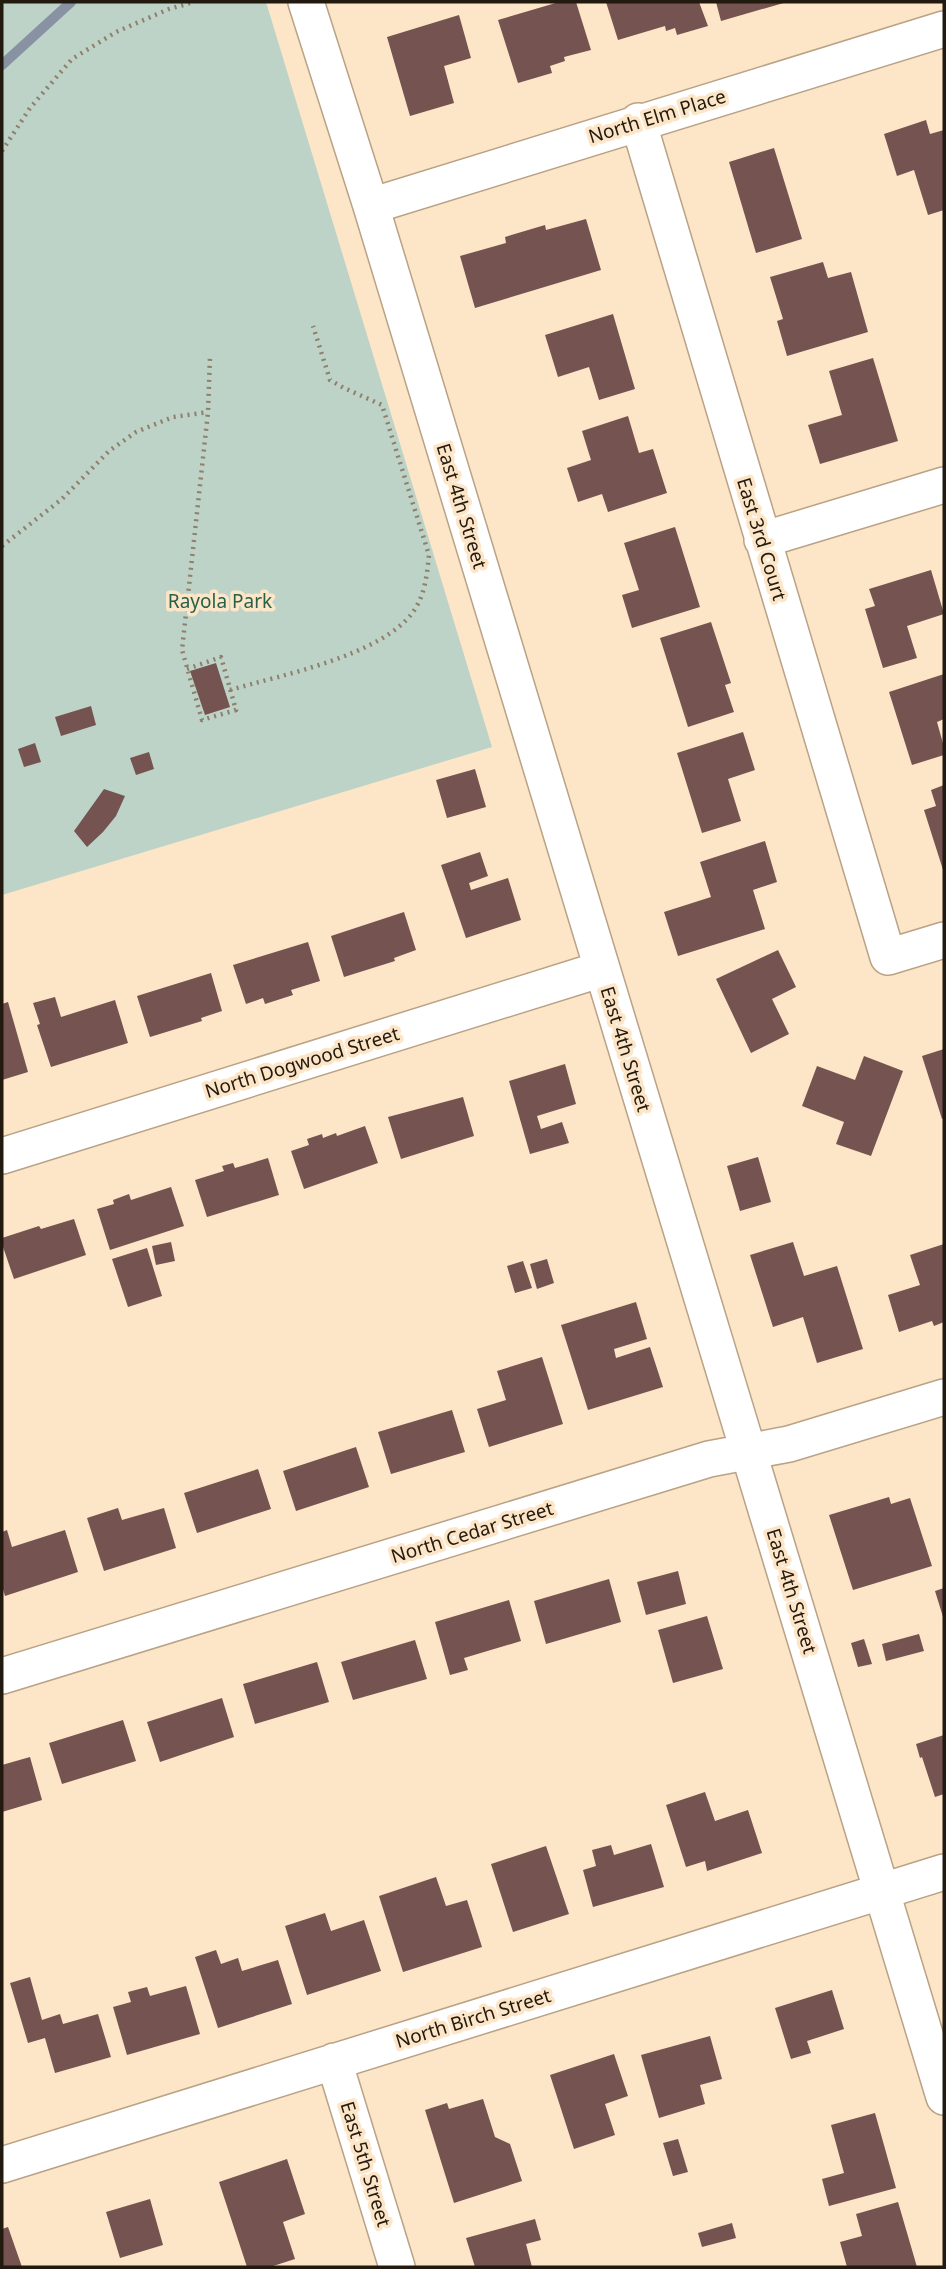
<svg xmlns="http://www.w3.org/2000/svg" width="946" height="2269" viewBox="0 0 946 2269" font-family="'Noto Sans',sans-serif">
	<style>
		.green { fill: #bdd3c8 }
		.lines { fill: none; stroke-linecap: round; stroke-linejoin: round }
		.stream { stroke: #8992a3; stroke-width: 10 }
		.building { fill: #755350 }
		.minor-casing { stroke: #b9a286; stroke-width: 38 }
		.path { stroke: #8f7f6b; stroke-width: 4.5; stroke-dasharray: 2 5; stroke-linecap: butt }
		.minor { stroke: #fff; stroke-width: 35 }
		.labels { text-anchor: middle; stroke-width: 7; stroke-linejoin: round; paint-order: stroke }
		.street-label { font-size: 19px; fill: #221a0f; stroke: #fde5c7 }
		.park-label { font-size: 19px; fill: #26624a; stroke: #fde5c7 }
	</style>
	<rect width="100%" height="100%" fill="#fde5c7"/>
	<path class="green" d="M2,2H266L492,747L2,895Z"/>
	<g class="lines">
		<path class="stream" d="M2,65L71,2"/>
	</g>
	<path class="building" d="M559,2H576L591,50L564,57L565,61L550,66L552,73L518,83L498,20Z
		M606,2H699L708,26L677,35L675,28L666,31L665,26L618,40Z
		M716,2H787L721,21Z
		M459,15L471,58L444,66L454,103L410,116L387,37Z
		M926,120L930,134L944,130V210L928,215L914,170L897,176L884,134Z
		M774,148L802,239L756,253L729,162Z
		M586,219L601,270L475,308L460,256L506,243L505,237L545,225L546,230Z
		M823,262L828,278L851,272L868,332L787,356L777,321L783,319L770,277Z
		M613,314L635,389L599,400L589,367L558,377L545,335Z
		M873,358L898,441L820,464L808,425L842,415L829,371Z
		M628,416L639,453L653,449L667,493L608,512L602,494L578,502L567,468L591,460L582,431Z
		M675,527L700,607L632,628L622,595L639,590L624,543Z
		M931,570L944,614L907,626L917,658L883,668L865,609L875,606L869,589Z
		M711,622L731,683L725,685L734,712L688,727L660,638Z
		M216,663L230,707L205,715L190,671Z
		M944,674V719L937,722L944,747V755L912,765L889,692Z
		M91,706L96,725L61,736L55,717Z
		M743,732L755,770L728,779L741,821L702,833L677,753Z
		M35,743L41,762L24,767L18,749Z
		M149,752L154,769L136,775L130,758Z
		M475,769L486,807L447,818L436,780Z
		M944,785V873L924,810L936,806L931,790Z
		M104,789L125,796L116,816L103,832L87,847L74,831Z
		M765,841L777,882L753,890L765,929L678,956L664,912L711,897L700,862Z
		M480,852L488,876L469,883L471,890L508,878L521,920L466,938L441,865Z
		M404,912L416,950L394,958L395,961L344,977L331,936Z
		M308,942L320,981L291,990L293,995L265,1004L263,998L246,1004L233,965Z
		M778,950L796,987L772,999L789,1034L751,1053L716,979Z
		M211,973L222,1011L201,1018L202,1021L150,1037L137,996Z
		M55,997L61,1017L115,1000L128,1043L51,1067L37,1025L40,1024L33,1003Z
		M8,1002L28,1072L2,1080V1004Z
		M944,1049V1118L942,1119L922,1056Z
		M864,1056L903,1071L871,1156L836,1144L844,1122L802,1106L817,1066L855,1080Z
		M565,1064L576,1104L537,1116L541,1129L562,1122L569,1143L530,1154L509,1081Z
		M463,1097L474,1136L401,1159L388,1117Z
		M365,1126L378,1163L304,1189L291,1151L309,1145L307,1139L322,1134L323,1138L336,1133L337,1136Z
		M758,1157L771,1202L740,1211L727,1166Z
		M268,1158L279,1195L207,1217L195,1180L224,1171L222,1166L233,1163L235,1168Z
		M171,1187L184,1226L110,1250L97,1209L114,1204L113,1200L129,1194L131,1200Z
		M74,1219L86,1255L14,1279L2,1244V1238L39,1226L41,1229Z
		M171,1242L175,1261L156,1265L152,1246Z
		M793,1242L804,1276L837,1266L863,1349L817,1363L803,1317L773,1327L750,1255Z
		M944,1244V1322L934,1326L932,1321L899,1332L888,1295L920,1285L910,1255Z
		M147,1248L162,1296L128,1307L112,1259Z
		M547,1259L554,1283L537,1289L530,1264Z
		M523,1261L532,1288L515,1293L507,1266Z
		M636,1302L647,1339L614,1349L616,1358L650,1347L663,1387L588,1410L561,1325Z
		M542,1357L563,1424L489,1447L477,1409L506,1400L497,1371Z
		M452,1410L465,1452L391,1474L378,1432Z
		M356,1447L369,1487L296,1511L283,1471Z
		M258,1469L271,1509L197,1533L184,1493Z
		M889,1497L891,1504L910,1498L932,1566L853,1590L829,1515Z
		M118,1508L122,1520L164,1508L176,1548L104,1571L87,1518Z
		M7,1530L12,1547L65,1530L78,1572L5,1596L2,1586V1532Z
		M678,1571L686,1604L646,1615L637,1582Z
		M609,1579L621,1622L546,1644L534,1601Z
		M944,1588V1620L935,1591Z
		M509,1600L521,1641L464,1658L468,1670L450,1675L435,1622Z
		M707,1616L723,1669L673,1683L658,1630Z
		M919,1634L924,1651L886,1661L882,1644Z
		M864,1639L872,1664L858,1667L851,1643Z
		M415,1640L427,1679L353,1700L341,1662Z
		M317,1662L329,1702L255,1724L243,1684Z
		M222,1698L234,1737L160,1762L147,1722Z
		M123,1720L136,1761L62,1784L49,1743Z
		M944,1735V1794L935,1797L922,1757L920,1758L916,1744Z
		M30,1757L42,1800L2,1812V1765Z
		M705,1792L715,1821L748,1810L762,1853L707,1871L705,1861L686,1867L666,1805Z
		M651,1844L664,1887L593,1907L583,1870L596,1866L592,1850L611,1845L614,1855Z
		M546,1846L569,1914L513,1932L491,1864Z
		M436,1877L446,1906L467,1900L482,1947L403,1972L379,1896Z
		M325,1913L331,1931L364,1920L381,1971L307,1995L285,1926Z
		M216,1950L221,1964L238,1958L242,1971L278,1960L292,2004L218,2028L195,1957Z
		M30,1977L42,2020L60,2014L63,2024L98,2014L111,2057L55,2073L45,2038L28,2043L10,1983Z
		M186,1986L200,2034L127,2055L113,2007L131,2002L128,1992L147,1987L150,1996Z
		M832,1990L844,2029L807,2041L811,2053L791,2059L775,2008Z
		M710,2036L722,2079L700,2085L705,2104L659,2118L641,2055Z
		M614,2054L628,2096L605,2104L615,2135L574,2149L550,2075Z
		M483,2099L495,2137L510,2144L522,2181L454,2203L425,2110L447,2103L449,2109Z
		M875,2113L896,2188L829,2206L822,2179L844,2173L831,2125Z
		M678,2139L688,2172L673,2176L663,2143Z
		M287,2159L305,2214L283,2222L295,2259L270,2267H247L219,2182Z
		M150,2199L163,2245L120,2258L106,2212Z
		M898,2202L917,2267H847L840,2242L862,2236L856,2214Z
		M535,2219L541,2240L526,2244L532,2267H475L466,2238Z
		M732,2223L736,2238L702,2247L698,2233Z
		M8,2227L22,2267H2V2229Z"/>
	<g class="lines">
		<g class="minor-casing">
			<path id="minor" d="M306,2L371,206L944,2097
				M638,121L888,957L944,940
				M371,206L944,29
				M762,540L944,485
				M2,1156L602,969
				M2,1676L709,1459L789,1444L944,1397
				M334,2061L397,2267
				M2,2165L944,1872"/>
		</g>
		<path class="path" d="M2,151L30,108L72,59L116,32L169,9L194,2
			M2,546L62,499L109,451L136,432L173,417L208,412
			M187,669L221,657L236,710L202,720L182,650L208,412L210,356
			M230,690C281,675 381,656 413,612C425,595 427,575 429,555L382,405L344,388L330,380L313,326"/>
		<use href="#minor" class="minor"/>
	</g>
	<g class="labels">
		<g class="street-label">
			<text transform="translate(657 116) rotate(-17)" y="7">North Elm Place</text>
			<text transform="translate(462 506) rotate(73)" y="7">East 4th Street</text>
			<text transform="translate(762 539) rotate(73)" y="7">East 3rd Court</text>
			<text transform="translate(626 1049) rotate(73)" y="7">East 4th Street</text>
			<text transform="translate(302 1062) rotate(-17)" y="7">North Dogwood Street</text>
			<text transform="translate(472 1532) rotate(-17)" y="7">North Cedar Street</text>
			<text transform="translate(792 1591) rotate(73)" y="7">East 4th Street</text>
			<text transform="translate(473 2018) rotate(-17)" y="7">North Birch Street</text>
			<text transform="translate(366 2164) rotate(73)" y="7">East 5th Street</text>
		</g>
		<g class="park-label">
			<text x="220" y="608">Rayola Park</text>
		</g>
	</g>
	<rect width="946" height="2269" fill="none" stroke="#221a0f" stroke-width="7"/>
</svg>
